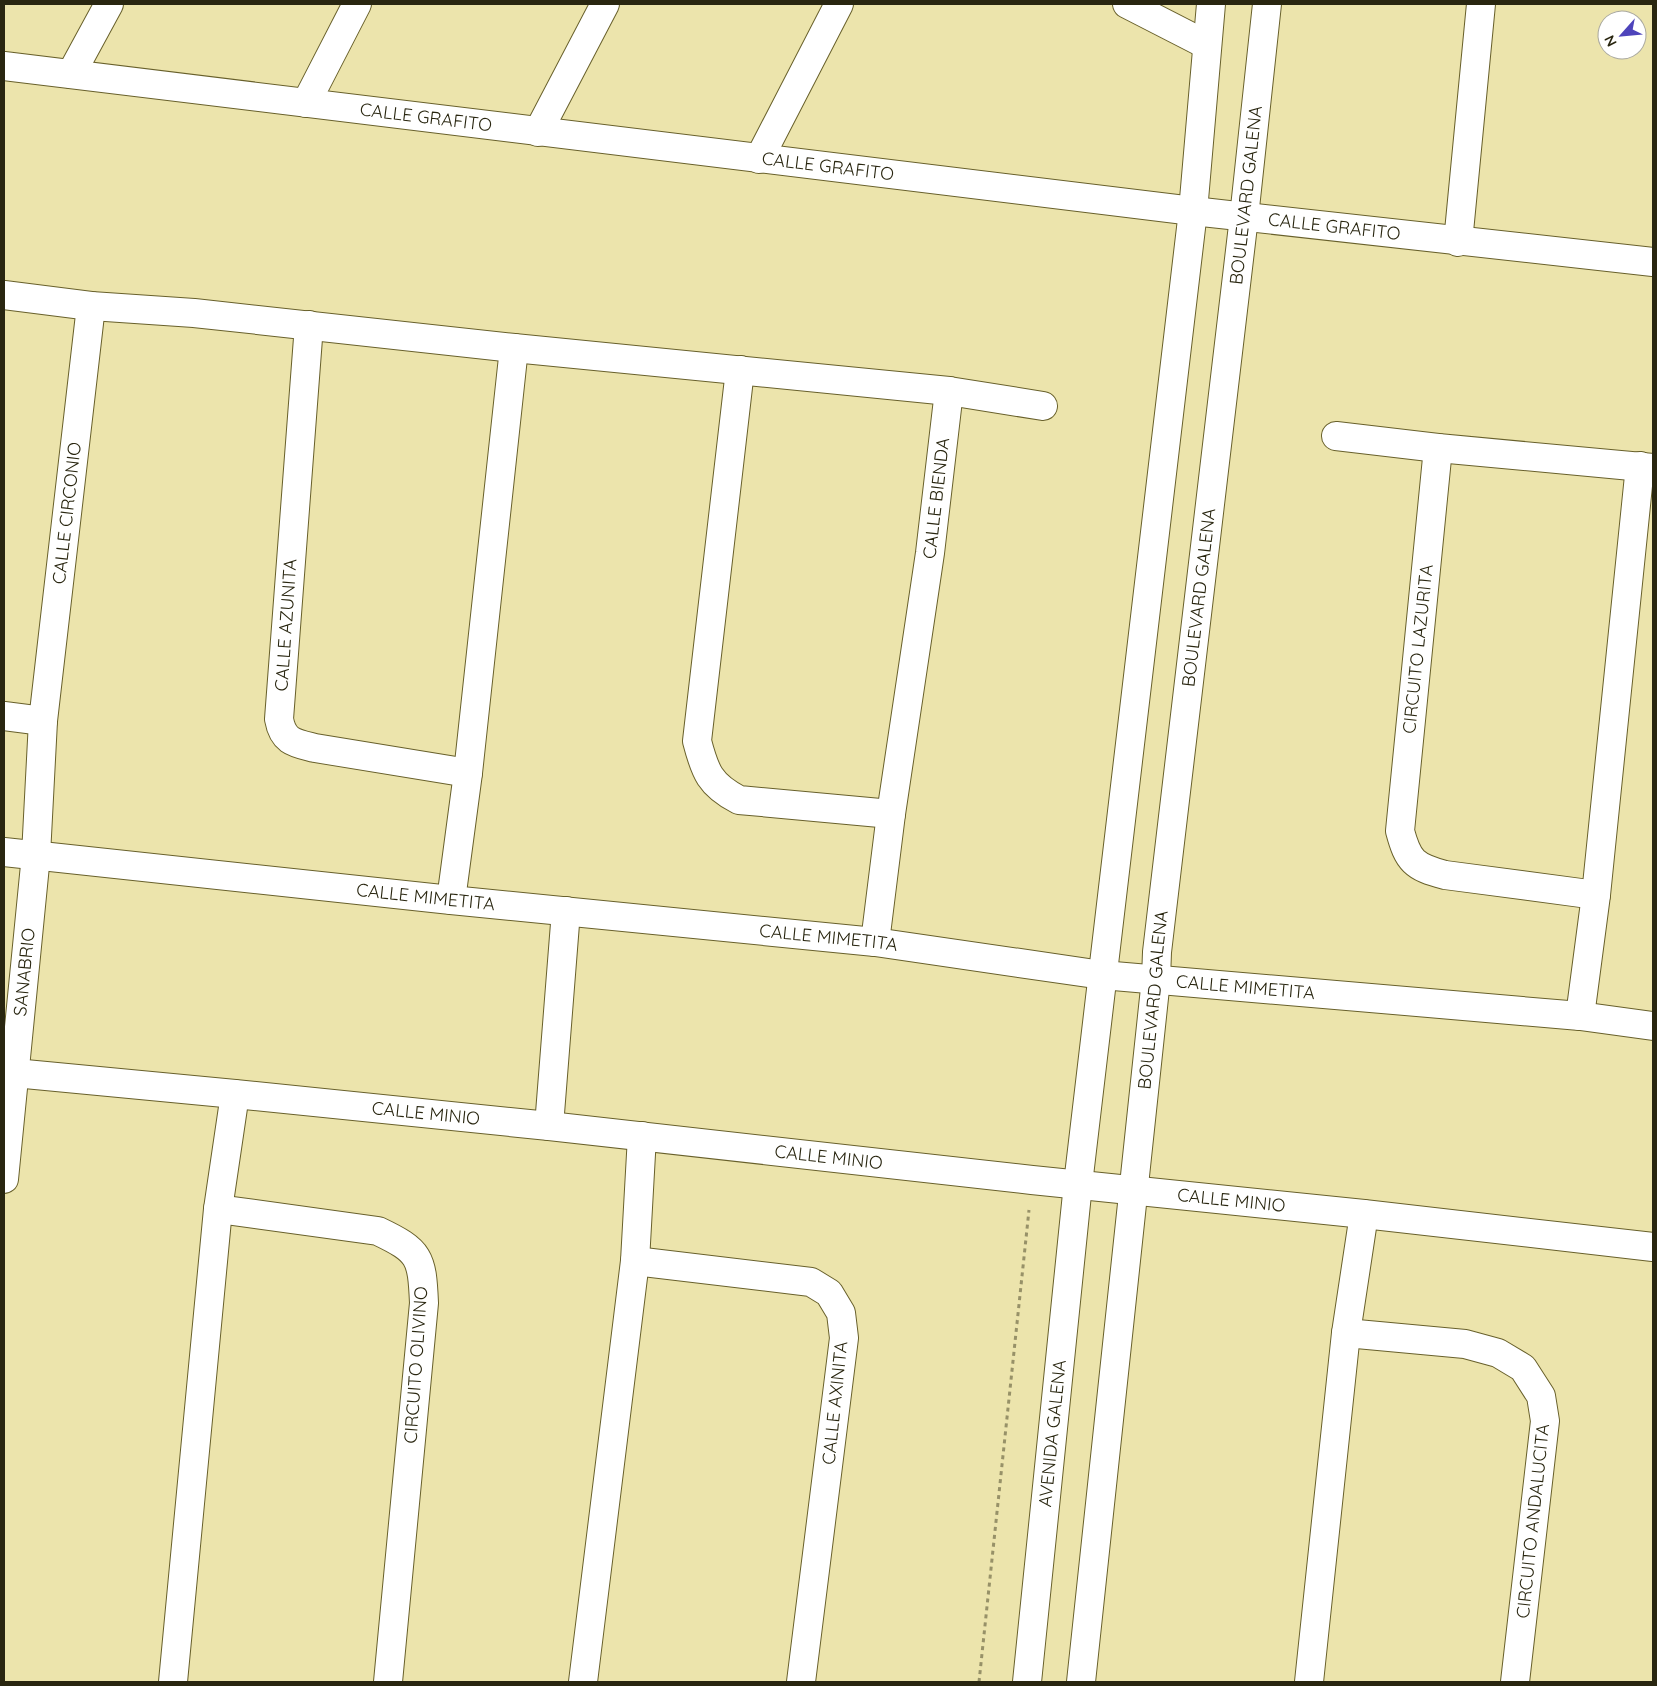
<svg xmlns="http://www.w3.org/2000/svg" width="1657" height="1686" viewBox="0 0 1657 1686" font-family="Quicksand,sans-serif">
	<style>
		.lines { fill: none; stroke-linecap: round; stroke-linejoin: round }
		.street-casing { stroke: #68602b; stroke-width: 30 }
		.secondary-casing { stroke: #68602b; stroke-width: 30 }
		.path { stroke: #979168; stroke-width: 3; stroke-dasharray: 4 4; stroke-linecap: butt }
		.street { stroke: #fff; stroke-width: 28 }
		.secondary { stroke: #fff; stroke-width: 28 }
		.labels { text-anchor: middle; stroke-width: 4; stroke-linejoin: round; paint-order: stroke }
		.street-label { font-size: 18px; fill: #292610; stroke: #fff }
	</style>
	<rect width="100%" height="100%" fill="#ece4ac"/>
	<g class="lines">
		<g class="street-casing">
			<g id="street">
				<path id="s1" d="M4,66L1193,211L1653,262"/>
				<path d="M71,74L109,4"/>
				<path d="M306,103L357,4"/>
				<path d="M538,132L605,4"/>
				<path d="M759,159L839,4"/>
				<path d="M1458,242L1481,4"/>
				<path d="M4,295L91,306L194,313L514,348L949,391L1043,406"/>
				<path d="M309,325L279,719C283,742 295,743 315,748L468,773"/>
				<path d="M740,370L697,741C705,772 710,785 739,800L891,814"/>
				<path d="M1336,436L1438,448L1653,468"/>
				<path d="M1438,448L1400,831C1408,861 1414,867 1445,875L1596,895"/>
				<path d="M4,716L43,721"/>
				<path id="s2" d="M4,852L451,900L875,942L1102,975L1580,1016L1653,1026"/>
				<path d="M451,900L468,773L514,348"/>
				<path id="s3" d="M875,942L891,814L930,553L949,391"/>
				<path d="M1580,1016L1596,895L1640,466"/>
				<path id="s4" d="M4,1072L235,1094L549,1126L1032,1180L1364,1214L1653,1247"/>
				<path d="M549,1126L566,911"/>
				<path id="s5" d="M4,1179L36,855L43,721L91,306"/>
				<path d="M218,1209L378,1231C420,1251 422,1257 424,1303L388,1682"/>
				<path d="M635,1261L811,1282L829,1293L841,1313L844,1338L801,1682"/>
				<path d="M1346,1333L1465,1344L1498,1353L1523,1368L1541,1396L1545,1421L1515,1682"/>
				<path d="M173,1682L218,1209L235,1094"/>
				<path d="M583,1682L635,1261L642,1136"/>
				<path d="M1309,1682L1346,1333L1364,1214"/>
			</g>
		</g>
		<g class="secondary-casing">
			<g id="secondary">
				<path d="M1127,4L1207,45"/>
				<path id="s6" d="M1027,1682L1078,1184L1193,211L1211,4"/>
				<path id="s7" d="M1081,1682L1156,979L1157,952L1244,217L1267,4"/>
			</g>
		</g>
		<path class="path" d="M979,1682L1029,1210"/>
		<use href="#street" class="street"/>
		<use href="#secondary" class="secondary"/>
	</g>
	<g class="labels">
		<g class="street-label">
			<text dy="6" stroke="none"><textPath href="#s1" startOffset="425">CALLE GRAFITO</textPath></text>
			<text dy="6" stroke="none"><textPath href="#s1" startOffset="830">CALLE GRAFITO</textPath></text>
			<text dy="6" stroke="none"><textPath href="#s7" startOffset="1496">BOULEVARD GALENA</textPath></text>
			<text dy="6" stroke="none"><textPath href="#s1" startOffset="1340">CALLE GRAFITO</textPath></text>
			<text dy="6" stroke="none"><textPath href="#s3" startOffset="448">CALLE BIENDA</textPath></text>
			<text dy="6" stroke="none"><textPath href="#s5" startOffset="669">CALLE CIRCONIO</textPath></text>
			<text dy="6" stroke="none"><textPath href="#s7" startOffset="1091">BOULEVARD GALENA</textPath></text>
			<text transform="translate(286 625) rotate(-86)" y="6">CALLE AZUNITA</text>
			<text transform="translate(1418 649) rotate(-84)" y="6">CIRCUITO LAZURITA</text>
			<text dy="6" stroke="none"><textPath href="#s2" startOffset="424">CALLE MIMETITA</textPath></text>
			<text dy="6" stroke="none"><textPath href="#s2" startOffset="829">CALLE MIMETITA</textPath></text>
			<text dy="6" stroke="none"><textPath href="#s5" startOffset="208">SANABRIO</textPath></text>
			<text dy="6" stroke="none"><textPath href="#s2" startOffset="1249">CALLE MIMETITA</textPath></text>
			<text dy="6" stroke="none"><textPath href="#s7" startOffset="686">BOULEVARD GALENA</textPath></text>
			<text dy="6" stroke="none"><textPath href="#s4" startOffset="424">CALLE MINIO</textPath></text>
			<text dy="6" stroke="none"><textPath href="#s4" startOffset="829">CALLE MINIO</textPath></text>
			<text dy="6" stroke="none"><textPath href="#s4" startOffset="1234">CALLE MINIO</textPath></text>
			<text transform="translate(416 1365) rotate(-86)" y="6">CIRCUITO OLIVINO</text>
			<text transform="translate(835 1403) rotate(-84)" y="6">CALLE AXINITA</text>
			<text dy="6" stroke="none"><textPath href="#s6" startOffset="250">AVENIDA GALENA</textPath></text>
			<text transform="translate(1533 1521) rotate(-84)" y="6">CIRCUITO ANDALUCITA</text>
		</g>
	</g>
	<rect width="1657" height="1686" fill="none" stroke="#292610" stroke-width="10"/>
	<g transform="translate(1622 35) rotate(243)"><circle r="24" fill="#ffffff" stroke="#a9a89f"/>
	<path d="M0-4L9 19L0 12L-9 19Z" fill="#4e44bb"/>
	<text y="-8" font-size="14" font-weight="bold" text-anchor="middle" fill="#292610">N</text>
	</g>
</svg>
